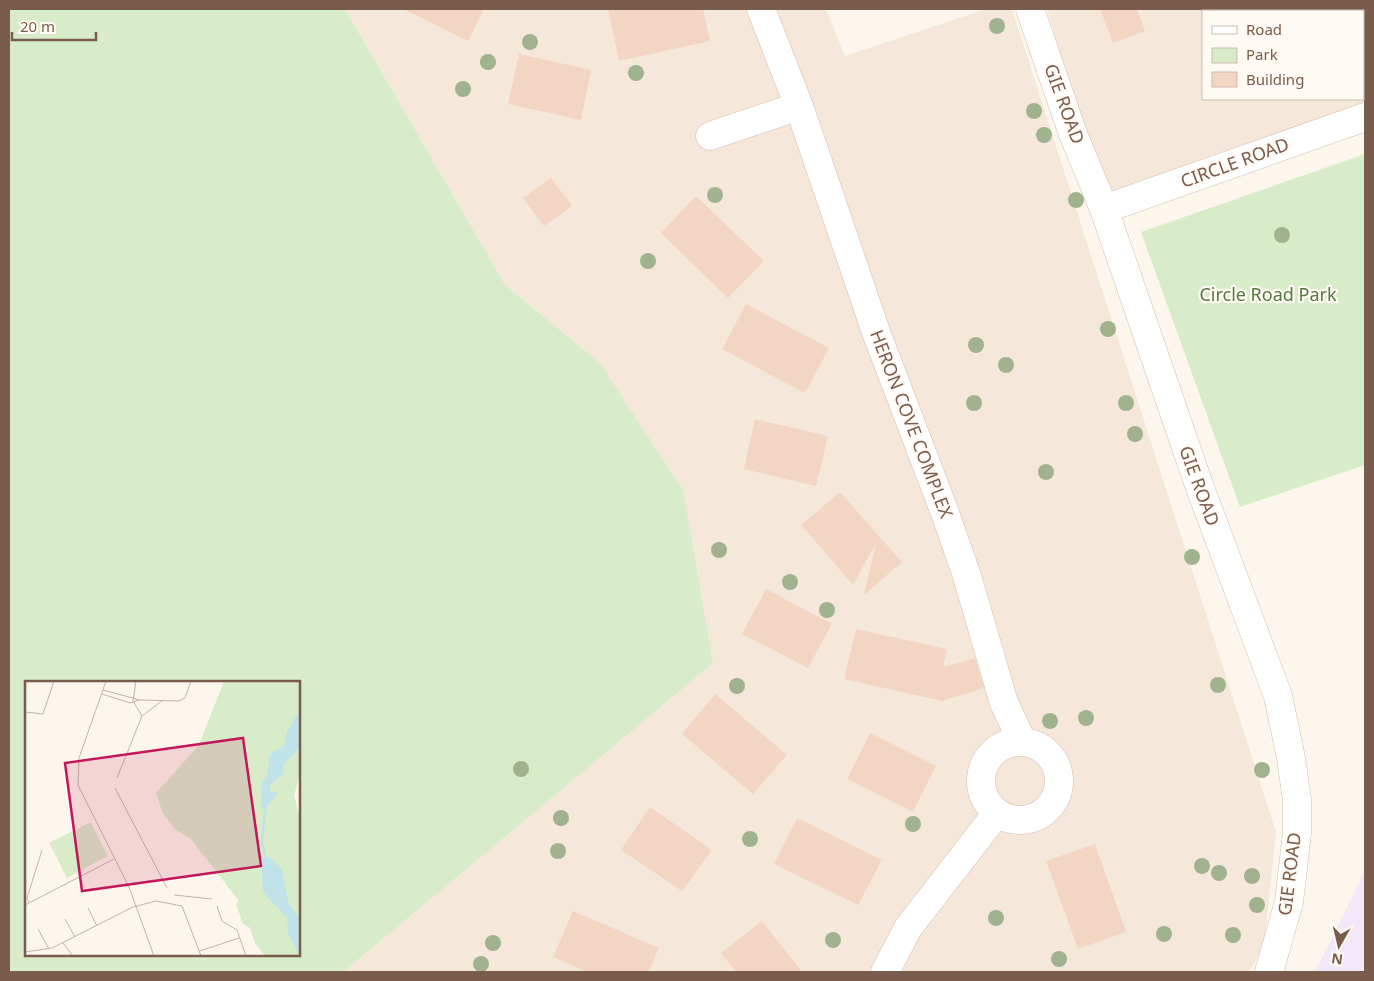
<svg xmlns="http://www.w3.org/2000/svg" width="1374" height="981" viewBox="0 0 1374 981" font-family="'Noto Sans',sans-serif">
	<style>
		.residential { fill: #f5e8da; fill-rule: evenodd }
		.education { fill: #f3e8fa }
		.green { fill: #d8ecc9; fill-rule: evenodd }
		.building { fill: #f3d5c3 }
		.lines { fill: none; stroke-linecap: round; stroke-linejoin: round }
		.minor-casing { stroke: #d1beb0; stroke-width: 29 }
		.minor { stroke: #fff; stroke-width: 28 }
		.tree { fill: #a0b28e }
		.labels { text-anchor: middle; stroke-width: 4.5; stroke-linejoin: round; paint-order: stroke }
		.street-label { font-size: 18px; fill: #7a5c4d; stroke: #fffaf3 }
		.park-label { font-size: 18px; fill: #537a41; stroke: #fffaf3 }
		.inset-river { fill: none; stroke: #bfe3e8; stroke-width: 2.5 }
		.inset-road { fill: none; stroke: #c5b3a7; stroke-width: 1 }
		.view { fill: #c2185b; fill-opacity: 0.15; stroke: #c2185b; stroke-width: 2.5 }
		.inset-edge { fill: none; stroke: #7a5c4d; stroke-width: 2.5 }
	</style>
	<rect width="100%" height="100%" fill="#fdf6ec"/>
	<path class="residential" d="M345,9H826L845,56L986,9H1012L1276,832L1264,946L1249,972H343L713,662L599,362L505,285Z
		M1047,9H1365V114L1105,205ZM1203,11H1363V99H1203Z"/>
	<path class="education" d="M1365,870V972H1315Z"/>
	<path class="green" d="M9,9H345L505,285L599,362L683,490L713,663L343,972H9ZM26,682H299V955H26Z
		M1365,154V465L1240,507L1141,232Z"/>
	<path class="building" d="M403,9H484L468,41Z
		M608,9H703L710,41L619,61Z
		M1100,9H1137L1145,31L1113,43Z
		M519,54L591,70L581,120L508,104Z
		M551,178L572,206L544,226L523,198Z
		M696,196L764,261L728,298L661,233Z
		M746,304L829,348L805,393L722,349Z
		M755,419L828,436L816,486L744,469Z
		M840,492L902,562L864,595L876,543L853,585L801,525Z
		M766,589L832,624L808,668L742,634Z
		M856,629L947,649L943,667L975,658L984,688L942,701L844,679Z
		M715,694L787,755L753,794L682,734Z
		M870,733L936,766L913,812L847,779Z
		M650,807L712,850L682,891L621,850Z
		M797,818L882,860L858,905L774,864Z
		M1095,844L1126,932L1078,949L1046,861Z
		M573,911L659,948L648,972H587L553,957Z
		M762,921L802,972H736L721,953Z"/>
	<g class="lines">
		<g class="minor-casing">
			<path id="minor" d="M761,9L799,106L876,332L945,513L967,576L1004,703L1022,741
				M1030,9L1073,134L1104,209L1199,485L1278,696L1291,758L1297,800V833L1289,902L1269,972
				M710,136L799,106
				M1104,209L1365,117
				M981 781a39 39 0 1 1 78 0a39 39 0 1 1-78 0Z
				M885,972L908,928L997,813"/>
		</g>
		<use href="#minor" class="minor"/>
	</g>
	<g class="tree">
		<circle cx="997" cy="26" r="8"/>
		<circle cx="530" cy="42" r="8"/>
		<circle cx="488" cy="62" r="8"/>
		<circle cx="636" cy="73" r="8"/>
		<circle cx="463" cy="89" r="8"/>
		<circle cx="1034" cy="111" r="8"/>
		<circle cx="1044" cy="135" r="8"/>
		<circle cx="715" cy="195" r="8"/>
		<circle cx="1076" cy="200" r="8"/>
		<circle cx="1282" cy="235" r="8"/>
		<circle cx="648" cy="261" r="8"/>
		<circle cx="1108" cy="329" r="8"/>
		<circle cx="976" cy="345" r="8"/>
		<circle cx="1006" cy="365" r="8"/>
		<circle cx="974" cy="403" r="8"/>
		<circle cx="1126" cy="403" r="8"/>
		<circle cx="1135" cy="434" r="8"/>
		<circle cx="1046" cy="472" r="8"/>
		<circle cx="719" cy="550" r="8"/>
		<circle cx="1192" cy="557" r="8"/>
		<circle cx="790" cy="582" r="8"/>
		<circle cx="827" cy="610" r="8"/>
		<circle cx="1218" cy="685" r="8"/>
		<circle cx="737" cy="686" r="8"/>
		<circle cx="1086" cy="718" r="8"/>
		<circle cx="1050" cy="721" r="8"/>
		<circle cx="521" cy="769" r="8"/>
		<circle cx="1262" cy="770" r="8"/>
		<circle cx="561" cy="818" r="8"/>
		<circle cx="913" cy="824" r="8"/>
		<circle cx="750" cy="839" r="8"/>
		<circle cx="558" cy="851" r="8"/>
		<circle cx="1202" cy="866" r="8"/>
		<circle cx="1219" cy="873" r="8"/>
		<circle cx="1252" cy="876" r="8"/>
		<circle cx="1257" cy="905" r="8"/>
		<circle cx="996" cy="918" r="8"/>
		<circle cx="1164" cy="934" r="8"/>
		<circle cx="1233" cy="935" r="8"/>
		<circle cx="833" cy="940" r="8"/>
		<circle cx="493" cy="943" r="8"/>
		<circle cx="1059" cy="959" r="8"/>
		<circle cx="481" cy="964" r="8"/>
	</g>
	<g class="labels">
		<g class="street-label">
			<text transform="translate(1064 104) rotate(70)" y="6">GIE ROAD</text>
			<text transform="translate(1235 163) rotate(-20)" y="6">CIRCLE ROAD</text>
			<text transform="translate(911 424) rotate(69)" y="6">HERON COVE COMPLEX</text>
			<text transform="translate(1199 486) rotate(70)" y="6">GIE ROAD</text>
			<text transform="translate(1290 874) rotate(-83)" y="6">GIE ROAD</text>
		</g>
		<g class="park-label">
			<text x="1268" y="301">Circle Road Park</text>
		</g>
	</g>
	<g transform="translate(25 681)">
		<rect width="275" height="275" fill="#fdf6ec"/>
		<path d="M199,0H275V94L269,114L275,136V275H240L230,262L225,247L218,243L211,223L214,220L165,157L151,149L138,133L131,112L174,64ZM66,141L83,175L42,197L24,162Z" fill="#d8ecc9"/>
		<path d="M275,29V66L259,83L258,93L245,104V110L253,112L240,128L236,127L237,101L242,95L245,73L259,65L262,50ZM236,176H244L257,188L264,224L275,237V275L263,253L262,237L238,211Z" fill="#bfe3e8"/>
		<path class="inset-river" d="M241,120L237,160L242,184"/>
		<path class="inset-road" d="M81,0L54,77L53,104L104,206L129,275M111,0L108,20L117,35M78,9L115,19L154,20L160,17L166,0M77,13L105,22L114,19M0,31L18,33L29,0M92,97L117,35L138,19M90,107L142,207M149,214L187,218M4,221L2,217L17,169M0,224L89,178M192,225L197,240L212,249L221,275M63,227L72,245M40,238L50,256M13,248L24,268M38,262L48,275M175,270L214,257M0,271L27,267L108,226L131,220L157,225L176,275"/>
		<path class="view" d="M218,57L236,185L57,210L40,82Z"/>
		<rect width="275" height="275" class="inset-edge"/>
	</g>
	<rect width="1374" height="981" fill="none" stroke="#7a5c4d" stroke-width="20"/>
	<rect x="1202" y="10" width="162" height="90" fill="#fffaf3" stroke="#cabbb1"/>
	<rect x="1212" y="26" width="25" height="8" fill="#ffffff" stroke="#cabbb1"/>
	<text x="1246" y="35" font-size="15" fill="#7a5c4d">Road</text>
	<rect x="1212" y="48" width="25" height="15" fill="#d8ecc9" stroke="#cabbb1"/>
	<text x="1246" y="60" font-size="15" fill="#7a5c4d">Park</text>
	<rect x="1212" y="72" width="25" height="15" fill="#f3d5c3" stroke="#cabbb1"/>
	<text x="1246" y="85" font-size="15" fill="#7a5c4d">Building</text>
	<g transform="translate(1339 946) rotate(188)" stroke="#fffaf3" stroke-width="4" paint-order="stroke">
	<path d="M0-4L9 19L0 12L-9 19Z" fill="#7a5c4d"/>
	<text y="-8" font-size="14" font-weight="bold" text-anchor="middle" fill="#7a5c4d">N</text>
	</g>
	<path d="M12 32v8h84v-8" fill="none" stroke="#7a5c4d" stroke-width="2.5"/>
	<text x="20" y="32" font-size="15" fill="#7a5c4d" stroke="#fffaf3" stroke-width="4" paint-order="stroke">20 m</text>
</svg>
